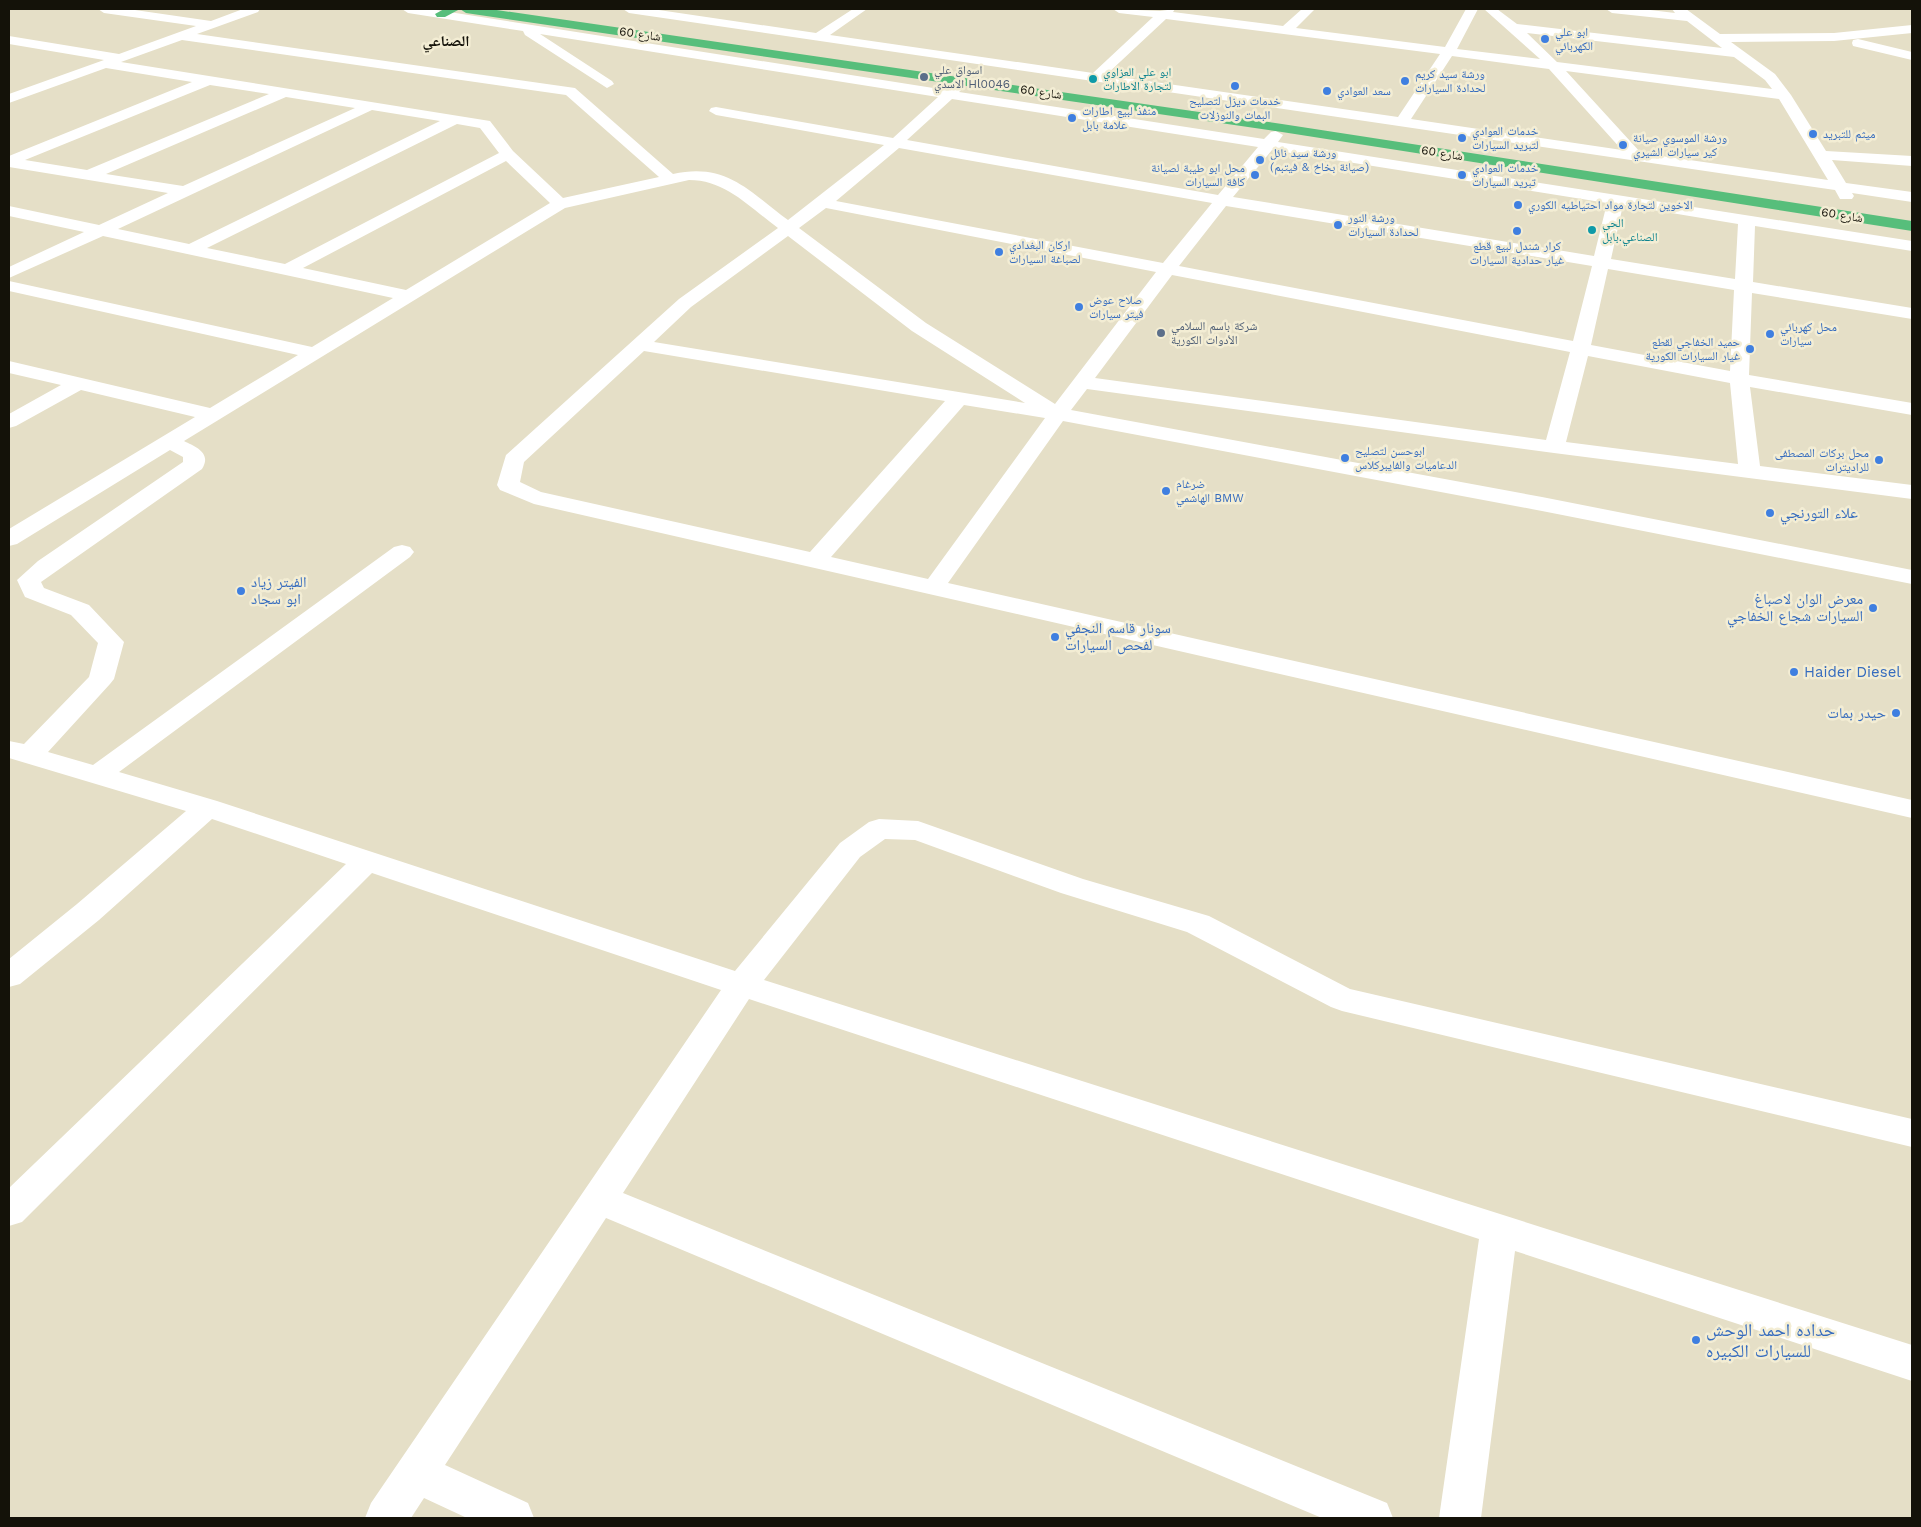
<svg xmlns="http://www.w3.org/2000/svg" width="1921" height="1527" viewBox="0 0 1921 1527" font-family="'Work Sans','Noto Naskh Arabic',sans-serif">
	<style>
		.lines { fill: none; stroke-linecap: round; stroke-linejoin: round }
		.minor { fill: #fff; fill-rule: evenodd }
		.highway { fill: #57be7b; fill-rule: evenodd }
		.shop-dot { fill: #3f7fe0; stroke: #f3edd4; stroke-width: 2 }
		.service-dot { fill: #5c6f8a; stroke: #f3edd4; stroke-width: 2 }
		.culture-dot { fill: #0f9aa8; stroke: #f3edd4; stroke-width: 2 }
		.labels { text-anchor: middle; stroke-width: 5; stroke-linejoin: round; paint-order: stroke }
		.far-shop-label { font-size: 12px; fill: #366cbe; stroke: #f3edd4; text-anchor: start }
		.far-street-label { font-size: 12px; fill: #141209; stroke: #f3edd4 }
		.far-service-label { font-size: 12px; fill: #4e5e75; stroke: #f3edd4; text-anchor: start }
		.far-culture-label { font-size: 12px; fill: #0d838f; stroke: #f3edd4; text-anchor: start }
		.far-quarter-label { font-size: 15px; font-weight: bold; fill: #141209; stroke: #f3edd4 }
		.shop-label { font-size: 15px; fill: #366cbe; stroke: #f3edd4; text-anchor: start }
		.near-shop-label { font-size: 18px; fill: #366cbe; stroke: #f3edd4; text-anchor: start }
	</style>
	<rect width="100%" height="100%" fill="#e5dfc7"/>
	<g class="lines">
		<path class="minor" d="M98,9H128L211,21L243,9H260L258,12L197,34L575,88L673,174C726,162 749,191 788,220L884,145L716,115L709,111L711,108L716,107L893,138L938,97L540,34L612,81L614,84L607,88L525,35L523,31L408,13L402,9H430L946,90L958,78L963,77L970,81L959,92L1264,139L1271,132L1276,131L1283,135L1278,142L1912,241V251L1755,226L1753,282L1912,308V319L1752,293L1749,375L1912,403V415L1750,387L1760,466L1912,485V499L1554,453L1087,389L1071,410L1542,497L1912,570V584L1542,511L1063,421L948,583L1912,800V818L534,504L500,490L497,485L506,455L679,299L778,228C749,207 726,180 689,180L565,208L184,441C196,447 212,453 202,469L41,582L44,588L89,605L124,642L114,679L110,684L48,752L93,765L394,547L402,545L410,547L414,552L410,557L119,772L217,801L735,971L840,843L869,822L879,819L918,821L1083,879L1209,916L1350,989L1912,1119V1147L1342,1011L1331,1007L1187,932L1061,893L915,840L885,839L860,857L764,980L1912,1345V1381L1515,1251L1481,1518H1439L1479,1239L749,999L623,1193L1387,1503L1393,1518H1322L606,1218L445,1465L528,1503L534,1518H467L424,1498L411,1518H365L371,1503L721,990L372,873L22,1222L9,1226V1188L346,864L212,819L99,920L20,984L9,987V959L77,904L186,811L9,758V741L24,744L89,677L98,643L71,615L25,597L17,580L38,561L183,462V457L170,450L17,544L9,546V529L195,417L81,390L16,426L9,428V414L61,385L9,373V361L210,408L298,355L9,291V281L312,347L393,298L103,236L9,278V267L84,232L9,216V206L99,225L168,193L9,167V156L192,82L106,68L9,103V94L104,60L9,44V36L119,54L196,26L104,13ZM182,40L566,95L659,177L563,198L513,151L490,121L121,62ZM210,85L269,94L87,170L25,160ZM286,97L355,108L183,186L106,174ZM952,99L1258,147L1218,195L907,140ZM372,110L440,121L189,244L118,229ZM457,124L480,128L499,153L285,264L207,248ZM899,148L1212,203L1163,263L836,201ZM1272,150L1607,203L1594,256L1233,197ZM506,161L550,203L406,290L303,268ZM1623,205L1738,224L1735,279L1611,259ZM1226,206L1592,266L1573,341L1179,266ZM826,208L1156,272L1055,404L926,323L799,228ZM788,236L912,331L1025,403L654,342L691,307ZM1608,269L1734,290L1730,371L1591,345ZM1172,275L1570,352L1546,440L1095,378ZM644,351L945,401L810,552L541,492L520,482L524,462ZM1588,356L1730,383L1738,464L1566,442ZM964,405L1045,418L928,579L831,557Z
			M623,9H652L816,33L853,9H867L830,35L1093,73L1153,17L1119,13L1113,9L1160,11L1175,9L1173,12L1283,26L1302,9H1315L1296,28L1445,47L1466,9H1478L1457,49L1540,59L1484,9H1497L1517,24L1722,48L1687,21L1612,13L1606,9H1642L1675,13L1672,9H1686L1720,34L1834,33L1912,25V33L1834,41L1731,42L1775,74L1791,95L1826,151L1912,156V166L1832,160L1846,183L1912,192V202L1852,193L1854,196L1852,199H1840L1835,190L629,13ZM1166,19L1440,54L1398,117L1106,75ZM1527,33L1734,57L1765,80L1772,89L1557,62ZM1452,56L1549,69L1622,150L1411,119ZM1566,71L1779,99L1828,180L1641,153Z
			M1858,39L1912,52V60L1853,46L1852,43L1853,40Z"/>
		<path class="highway" d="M444,9H490L1282,124L1912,221V231L1282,132L466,13L460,9L445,17H437L435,14Z"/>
	</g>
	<g class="shop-dot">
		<circle cx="1545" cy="39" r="5"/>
		<circle cx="1405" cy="81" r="5"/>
		<circle cx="1235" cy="86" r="5"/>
		<circle cx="1327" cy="91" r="5"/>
		<circle cx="1072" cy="118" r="5"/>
		<circle cx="1813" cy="134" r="5"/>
		<circle cx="1462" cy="138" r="5"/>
		<circle cx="1623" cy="145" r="5"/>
		<circle cx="1260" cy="160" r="5"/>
		<circle cx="1255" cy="175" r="5"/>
		<circle cx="1462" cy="175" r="5"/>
		<circle cx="1518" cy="205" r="5"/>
		<circle cx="1338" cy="225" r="5"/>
		<circle cx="1517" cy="231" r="5"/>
		<circle cx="999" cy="252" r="5"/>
		<circle cx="1079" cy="307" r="5"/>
		<circle cx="1770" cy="334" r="5"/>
		<circle cx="1750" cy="349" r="5"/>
		<circle cx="1345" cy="458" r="5"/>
		<circle cx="1879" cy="460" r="5"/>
		<circle cx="1166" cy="491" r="5"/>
		<circle cx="1770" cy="513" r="5"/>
		<circle cx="241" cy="591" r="5"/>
		<circle cx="1873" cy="608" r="5"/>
		<circle cx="1055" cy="637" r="5"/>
		<circle cx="1794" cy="672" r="5"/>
		<circle cx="1896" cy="713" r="5"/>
		<circle cx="1696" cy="1340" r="5"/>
	</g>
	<g class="service-dot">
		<circle cx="924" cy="77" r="5"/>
		<circle cx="1161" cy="333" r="5"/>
	</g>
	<g class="culture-dot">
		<circle cx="1093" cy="79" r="5"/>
		<circle cx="1592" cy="230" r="5"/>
	</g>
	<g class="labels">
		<g class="far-shop-label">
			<text x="1555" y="36">ابو علي<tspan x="1555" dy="14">الكهربائي</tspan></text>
			<text x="1415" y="78">ورشة سيد كريم<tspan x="1415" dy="14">لحدادة السيارات</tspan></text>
			<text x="1337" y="95">سعد العوادي</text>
			<text x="1235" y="105" text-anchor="middle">خدمات ديزل لتصليح<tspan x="1235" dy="14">البمات والنوزلات</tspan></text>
			<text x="1082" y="115">منفذ لبيع اطارات<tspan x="1082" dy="14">علامة بابل</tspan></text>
			<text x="1472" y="135">خدمات العوادي<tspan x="1472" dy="14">لتبريد السيارات</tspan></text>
			<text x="1823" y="138">ميثم للتبريد</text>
			<text x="1633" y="142">ورشة الموسوي صيانة<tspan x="1633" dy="14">كير سيارات الشيري</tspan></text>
			<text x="1270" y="157">ورشة سيد نائل<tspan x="1270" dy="14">(صيانة بخاخ &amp; فيتبم)</tspan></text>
			<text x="1245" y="172" text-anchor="end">محل ابو طيبة لصيانة<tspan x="1245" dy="14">كافة السيارات</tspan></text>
			<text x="1472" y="172">خدمات العوادي<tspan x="1472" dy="14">تبريد السيارات</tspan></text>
			<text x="1528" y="209">الاخوين لتجارة مواد احتياطيه الكوري</text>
			<text x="1348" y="222">ورشة النور<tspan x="1348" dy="14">لحدادة السيارات</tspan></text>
			<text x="1009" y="249">اركان البغدادي<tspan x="1009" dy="14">لصباغة السيارات</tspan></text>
			<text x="1517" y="250" text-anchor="middle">كرار شندل لبيع قطع<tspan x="1517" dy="14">غيار حدادية السيارات</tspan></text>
			<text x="1089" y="304">صلاح عوض<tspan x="1089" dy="14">فيتر سيارات</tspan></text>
			<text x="1780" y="331">محل كهربائي<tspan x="1780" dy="14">سيارات</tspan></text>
			<text x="1740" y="346" text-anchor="end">حميد الخفاجي لقطع<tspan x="1740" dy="14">غيار السيارات الكورية</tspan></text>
			<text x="1355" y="455">ابوحسن لتصليح<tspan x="1355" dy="14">الدعاميات والفايبركلاس</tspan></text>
			<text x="1869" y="457" text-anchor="end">محل بركات المصطفى<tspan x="1869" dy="14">للراديترات</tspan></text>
			<text x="1176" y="488">ضرغام<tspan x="1176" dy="14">الهاشمي BMW</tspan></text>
		</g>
		<g class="far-street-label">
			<text transform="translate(640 34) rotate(8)" y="4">شارع 60</text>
			<text transform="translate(1041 92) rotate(8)" y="4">شارع 60</text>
			<text transform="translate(1442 153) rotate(9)" y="4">شارع 60</text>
			<text transform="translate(1842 215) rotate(9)" y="4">شارع 60</text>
		</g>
		<g class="far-service-label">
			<text x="934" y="74">اسواق علي<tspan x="934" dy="14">الاسدي Hl0046</tspan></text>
			<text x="1171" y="330">شركة باسم السلامي<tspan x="1171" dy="14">الأدوات الكورية</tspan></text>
		</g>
		<g class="far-culture-label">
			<text x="1103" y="76">ابو علي العزاوي<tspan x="1103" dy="14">لتجارة الاطارات</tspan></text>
			<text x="1602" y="227">الحي<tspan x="1602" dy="14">الصناعي.بابل</tspan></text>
		</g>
		<g class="far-quarter-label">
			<text x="446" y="46">الصناعي</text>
		</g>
		<g class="shop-label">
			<text x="1780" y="518">علاء التورنجي</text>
			<text x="251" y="587">الفيتر زياد<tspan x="251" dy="17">ابو سجاد</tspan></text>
			<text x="1863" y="604" text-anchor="end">معرض الوان لاصباغ<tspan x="1863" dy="17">السيارات شجاع الخفاجي</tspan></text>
			<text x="1065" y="633">سونار قاسم النجفي<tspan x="1065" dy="17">لفحص السيارات</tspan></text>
			<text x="1804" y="677">Haider Diesel</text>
			<text x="1886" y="718" text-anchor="end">حيدر بمات</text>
		</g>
		<g class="near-shop-label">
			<text x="1706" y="1336">حداده احمد الوحش<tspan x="1706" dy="21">للسيارات الكبيره</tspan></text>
		</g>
	</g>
	<rect width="1921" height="1527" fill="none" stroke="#141209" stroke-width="20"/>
</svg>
